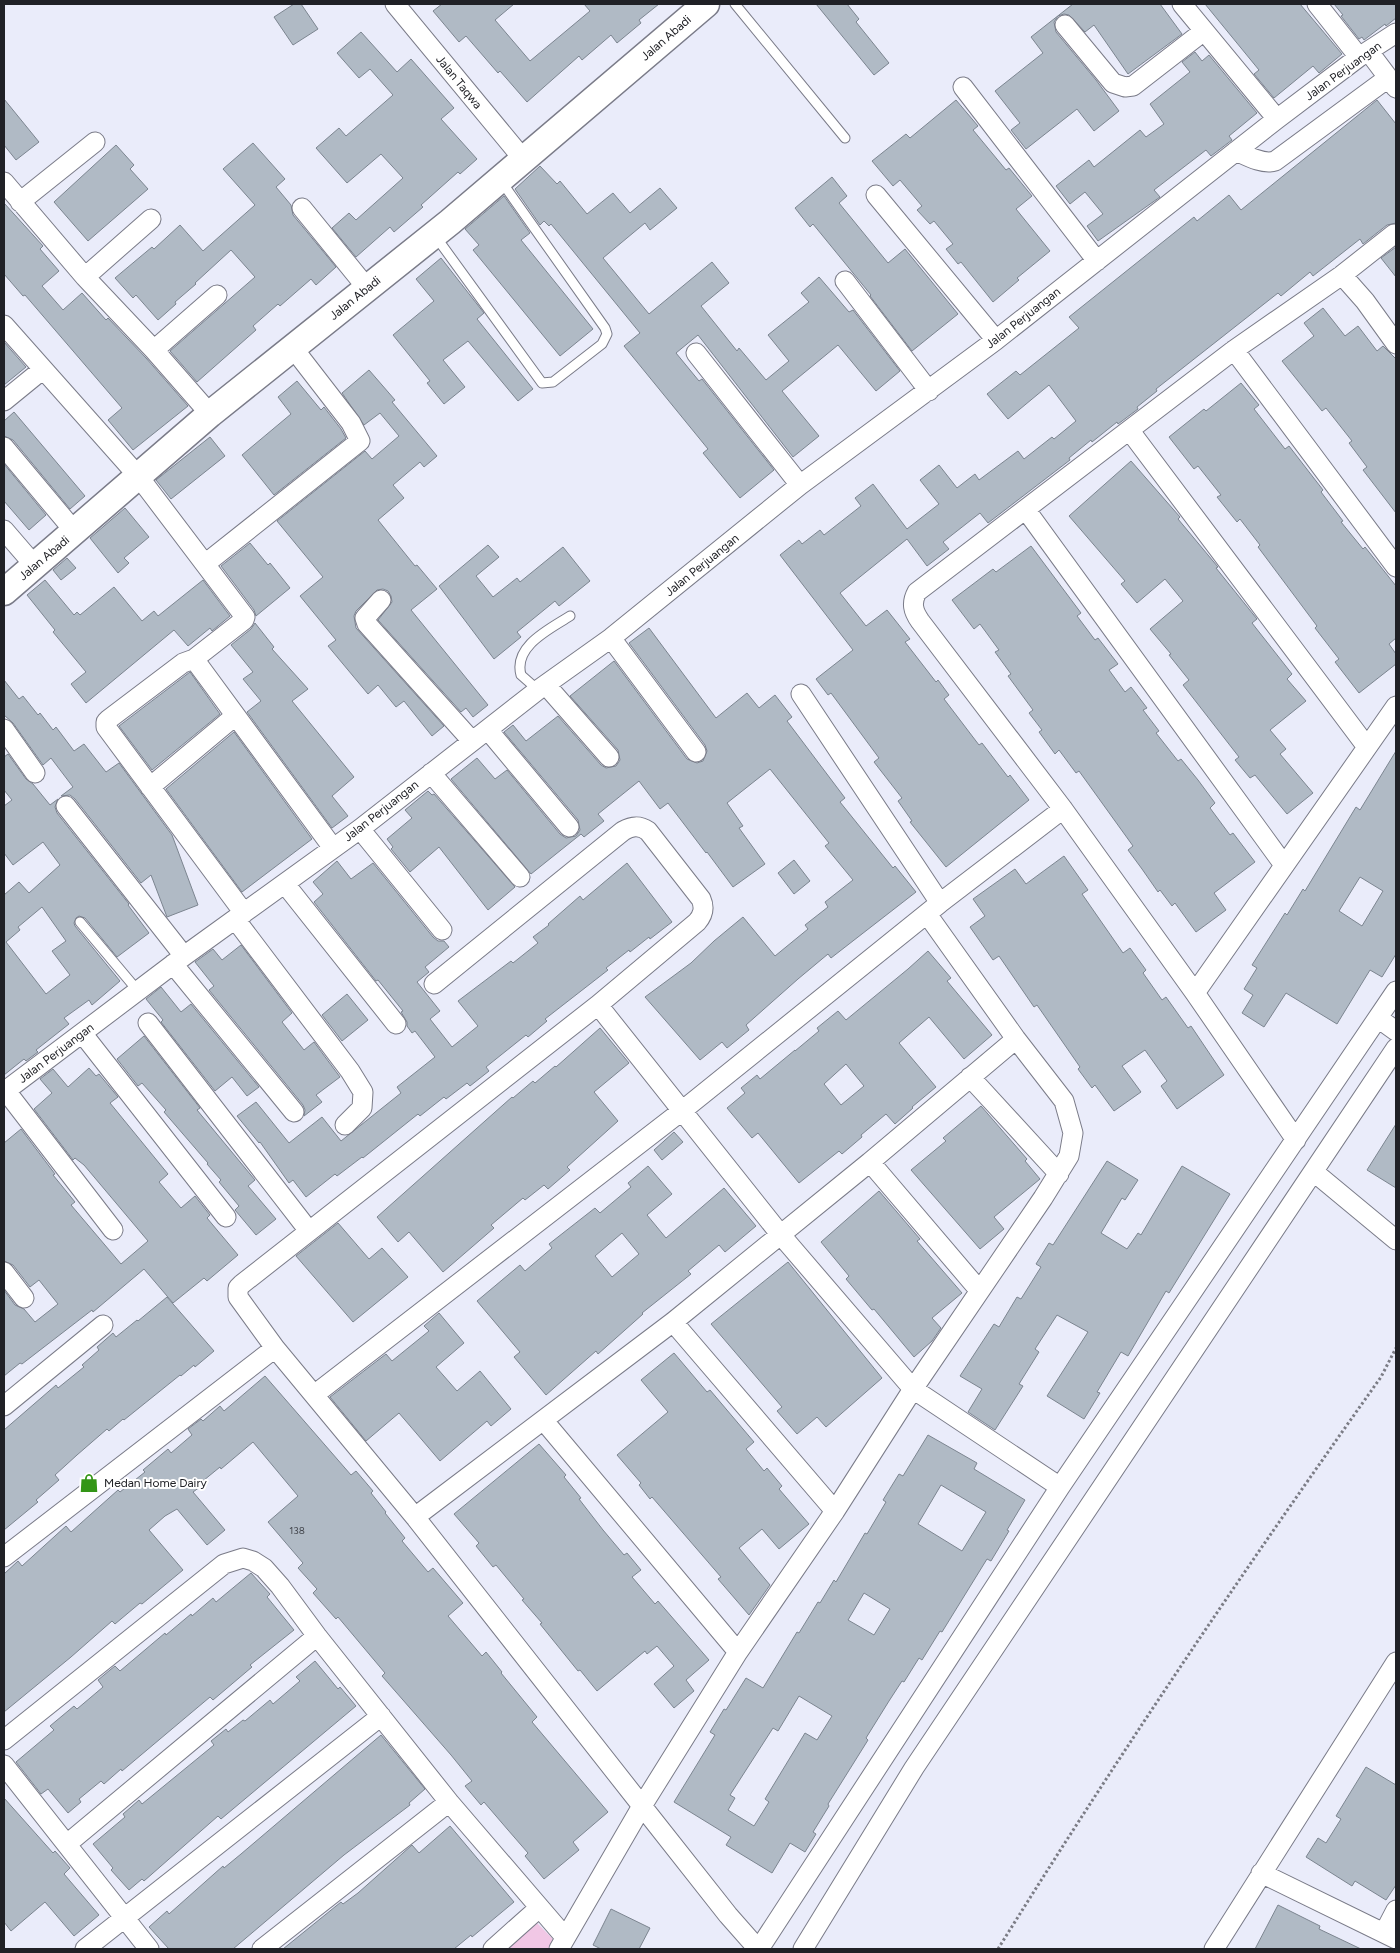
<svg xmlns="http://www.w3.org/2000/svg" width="1400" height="1953" viewBox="0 0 1400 1953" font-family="Figtree,sans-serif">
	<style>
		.green { fill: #f1c7e5 }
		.building { fill: #b0bac5; stroke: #7c8590; fill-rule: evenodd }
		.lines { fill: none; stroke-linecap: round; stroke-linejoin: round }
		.lane-casing { stroke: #7a7b88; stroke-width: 11 }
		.street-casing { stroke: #7a7b88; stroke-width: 21 }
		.secondary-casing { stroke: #7a7b88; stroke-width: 29 }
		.path { stroke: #7b7c85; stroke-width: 3; stroke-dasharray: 2.5 2.5; stroke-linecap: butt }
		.lane { stroke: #fff; stroke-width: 9 }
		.street { stroke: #fff; stroke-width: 19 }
		.secondary { stroke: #fff; stroke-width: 26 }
		.labels { text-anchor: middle; stroke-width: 4; stroke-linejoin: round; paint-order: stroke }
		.number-label { font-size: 10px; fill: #44474e }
		.street-label { font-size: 12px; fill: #202126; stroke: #fff }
		.poi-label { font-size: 12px; fill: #202126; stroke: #fff; text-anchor: start }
	</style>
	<rect width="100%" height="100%" fill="#eaecfa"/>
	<path class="green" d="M537,1923L559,1945L556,1949H505Z"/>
	<path class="building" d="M294,4H301L318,29L293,45L274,17Z
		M442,4H514L495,20L530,61L590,11L584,4H659L639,20L641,23L617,43L611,35L582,60L579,56L527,102L500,71L498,73L466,36L459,42L433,11Z
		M816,4H847L859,19L856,22L889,63L874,75Z
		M1073,4H1160L1182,34L1128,74L1094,25L1085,32L1069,15L1064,14L1058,16L1054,22L1056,32L1096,80L1119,111L1094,131L1077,109L1026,149L1011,130L1020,123L995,91L1043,53L1031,37Z
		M1205,4H1300L1342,54L1319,73L1313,66L1274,98L1254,74L1259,70Z
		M1334,4H1396V18L1386,26L1385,24L1364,40L1362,37L1359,39L1341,16L1343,15Z
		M361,32L397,72L411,59L454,108L441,119L477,159L460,174L458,172L421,205L423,207L394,232L390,227L356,257L332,228L349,213L356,220L403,178L381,154L347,183L316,148L339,128L346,136L393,95L370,69L359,78L337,53Z
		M1195,52L1202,61L1209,55L1257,113L1229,136L1232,140L1211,156L1206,150L1154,190L1160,197L1098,241L1087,226L1103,214L1085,192L1070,204L1056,186L1089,160L1094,167L1140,130L1146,137L1164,124L1150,104L1190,72L1182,62Z
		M4,99L39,142L16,160L4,145Z
		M956,100L978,126L973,130L1006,170L1009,168L1032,196L1016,209L1050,251L1017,278L1019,280L993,302L961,262L958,264L946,249L953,244L934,221L930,224L917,210L922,206L900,180L893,186L872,161L906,134L910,138Z
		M1377,100L1396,124V223L1387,225L1363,244L1360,239L1313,276L1310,272L1281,296L1278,293L1156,389L1157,391L1137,407L1138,409L1118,424L1117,422L1092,442L1091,440L1069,458L1070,460L988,523L980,513L943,542L949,549L927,566L907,539L840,593L866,626L887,610L910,639L905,642L936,682L938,680L949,695L944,699L979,745L982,743L1008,777L1010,775L1029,800L946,867L910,822L912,821L898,801L902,798L874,762L879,758L831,693L828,695L816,679L853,650L780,555L799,540L802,544L820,530L824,535L861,506L855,498L873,484L907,529L939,504L920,480L939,465L957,488L975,474L979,480L1018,451L1024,459L1052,437L1054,439L1076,421L1049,385L1008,419L987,394L1016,371L1020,375L1079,328L1069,317L1194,217L1197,221L1229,195L1241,210Z
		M253,143L285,179L276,187L291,205L293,215L336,267L316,285L311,279L280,306L278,304L253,326L256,330L197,382L170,351L255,277L231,250L195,283L196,284L175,302L176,304L158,320L136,295L133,298L115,278L152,247L154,249L180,225L203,251L255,205L223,169Z
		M116,145L134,165L130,169L148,189L88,241L54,202Z
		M540,166L557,184L560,181L587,214L613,193L630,213L660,188L677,208L650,230L645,223L603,258L649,314L712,262L729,283L701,306L737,351L739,348L766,380L789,361L768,335L809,302L801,293L819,277L849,312L853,310L900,371L876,391L838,345L782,391L819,436L793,457L698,335L676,353L699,381L702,379L774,470L740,498L703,453L708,449L624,346L640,333L551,224L549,226L544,221L540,225L515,189Z
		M832,177L847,196L839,203L888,263L905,249L958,314L912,351L870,296L871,295L813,224L810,227L795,208Z
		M504,196L530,233L521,240L593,329L560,356L473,250L479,245L465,229Z
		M4,203L43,246L40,249L59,271L42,286L63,310L82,293L106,320L108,318L146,358L188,406L133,450L108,420L122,408L25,295L23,296L4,274Z
		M1396,247V277L1381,258Z
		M441,258L484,313L477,319L533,389L518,401L468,341L443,360L465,387L444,404L427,383L430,381L393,335L434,301L416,279Z
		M1323,308L1345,336L1358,326L1377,351L1383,346L1396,359V513L1363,470L1367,467L1349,443L1352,441L1326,408L1322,411L1282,361L1314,336L1304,323Z
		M4,342L26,367L4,385Z
		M369,370L395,400L392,402L437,456L424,467L420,462L393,485L404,498L378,520L415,566L417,565L437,589L411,610L488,705L473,717L466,708L461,712L378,620L392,602L391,596L388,591L383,589L377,590L356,611L354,616L356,628L444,726L432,736L404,701L396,707L378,685L368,694L328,646L336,640L300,596L323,577L277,521L365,451L372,459L399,436L380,413L364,425L342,393Z
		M297,381L321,410L324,407L341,429L346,438L274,495L242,455L291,414L278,397Z
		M1241,383L1259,405L1254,409L1285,449L1289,446L1323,490L1321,492L1343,521L1341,522L1363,549L1365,547L1396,586V638L1389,644L1396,654V664L1359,693L1335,662L1339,659L1315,628L1317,626L1258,547L1260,545L1240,519L1237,522L1217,497L1221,495L1198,466L1194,469L1169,437L1204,409L1206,411Z
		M14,412L85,496L70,509L13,440L4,436V421Z
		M210,437L225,456L171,499L156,480Z
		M1131,461L1180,517L1178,519L1218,567L1216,568L1257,619L1252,623L1292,674L1287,679L1306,701L1270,730L1286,749L1280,754L1313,793L1287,814L1255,775L1250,778L1235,760L1239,757L1183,685L1189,680L1169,655L1171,654L1150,629L1183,601L1165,579L1137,603L1121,584L1125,581L1069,516Z
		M4,464L46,515L29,530L4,501Z
		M125,508L149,537L124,558L129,563L118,573L90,538Z
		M250,543L268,565L270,563L290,588L256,616L254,610L221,566Z
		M488,545L499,557L476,576L493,597L517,578L520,582L563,547L590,581L559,606L555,601L517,632L521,637L494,659L439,586Z
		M1031,546L1081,613L1077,616L1095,640L1098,638L1118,664L1109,670L1125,692L1131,687L1147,708L1143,710L1159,731L1156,733L1178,761L1181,759L1198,780L1215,803L1210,808L1230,835L1233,833L1255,862L1214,893L1226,910L1196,932L1175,903L1172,906L1160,890L1158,892L1142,869L1128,850L1133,846L1079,771L1076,773L1059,750L1055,754L1039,732L1042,730L1029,713L1033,710L1008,676L1011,674L995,652L999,650L980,624L974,629L952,600L993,569L996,572Z
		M67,558L76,568L61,580L53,570Z
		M45,580L74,615L77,612L80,615L114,587L142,621L154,611L158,616L203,580L230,616L212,631L210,628L188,646L174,630L86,703L71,684L86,672L53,632L55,630L27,595Z
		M255,623L274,647L272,649L308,689L292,701L354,777L332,796L348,816L332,828L247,712L261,701L243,679L253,672L231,645L251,629Z
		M649,628L716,718L747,693L759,708L775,695L792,717L787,721L845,798L840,802L893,868L895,866L916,892L831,958L828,954L798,979L746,1025L749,1030L727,1048L722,1042L700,1060L645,997L691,963L714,941L743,917L775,956L808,929L805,925L828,907L825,902L853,880L825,846L829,843L770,769L727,803L743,826L739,828L765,864L733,887L707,852L706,853L668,803L660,809L639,781L598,814L604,821L584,837L581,834L531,874L451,779L477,758L495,779L507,770L560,834L566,838L576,836L580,830L578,820L504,732L513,725L526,741L558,716L601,765L606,768L616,766L620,760L618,750L570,696L614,661L687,759L697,763L703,761L707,751L705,745L629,643Z
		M190,672L220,714L152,770L119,726Z
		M4,680L19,699L23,696L38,715L40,713L53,730L56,727L74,751L84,744L106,772L119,763L172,835L198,905L167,917L151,875L141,883L75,799L70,795L61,796L73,787L51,758L43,765L13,723L4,715Z
		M234,732L312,839L242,892L166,789Z
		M1396,751V954L1382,977L1370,970L1337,1024L1286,993L1264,1027L1242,1013L1253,995L1244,989L1257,968L1252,965L1285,913L1287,915L1303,889L1305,891L1356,807L1360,810ZM1360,877L1383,891L1362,926L1339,911Z
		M8,754L26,779L33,784L50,805L58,799L55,807L57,813L129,904L128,905L149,933L117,957L85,918L79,916L76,918L74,923L75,926L120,981L92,1005L89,1000L64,1018L69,1024L36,1050L38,1052L26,1061L24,1059L4,1075V895L19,882L29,893L60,865L43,842L13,865L4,853V806L12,800L4,790V757ZM42,907L66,941L52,951L70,975L46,994L6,942L20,930L18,927Z
		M428,791L432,795L434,794L515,887L488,910L439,847L410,872L391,849L393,847L387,839L412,818L405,810Z
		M1064,856L1088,890L1082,894L1123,953L1130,948L1146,970L1143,973L1162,1000L1166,997L1188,1028L1191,1026L1224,1075L1177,1109L1161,1086L1167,1081L1145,1050L1122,1066L1141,1092L1114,1111L1095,1085L1092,1088L1078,1069L1080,1067L1037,1005L1034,1007L999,956L993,960L970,927L985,916L973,899L1015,869L1026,884Z
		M794,860L810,881L794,894L778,873Z
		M337,861L351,879L373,863L433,937L438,941H444L449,947L425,967L429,972L417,982L440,1011L430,1019L452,1047L478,1026L458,1001L511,961L513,963L538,943L533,937L549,925L548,924L580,896L583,900L627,863L672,922L650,939L649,937L630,952L629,950L606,968L608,970L545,1019L547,1021L528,1037L526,1035L486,1067L489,1071L470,1086L467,1083L446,1099L444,1097L420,1116L418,1114L363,1158L362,1157L337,1176L335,1174L306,1197L293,1180L289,1183L260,1142L259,1143L237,1116L256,1102L289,1143L322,1117L341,1141L401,1093L397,1087L435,1057L415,1031L412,1033L407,1026V1022L401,1012L403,1011L378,980L376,981L314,902L323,894L313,882Z
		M241,945L292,1013L282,1022L304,1050L314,1042L340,1077L316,1095L322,1102L304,1116L305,1110L303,1105L209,990L214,986L195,962L213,949L222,960Z
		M928,951L951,978L947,981L992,1035L964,1059L929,1017L899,1043L936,1087L912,1107L913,1108L895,1124L886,1114L861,1135L862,1137L842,1154L839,1151L799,1183L758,1133L752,1138L727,1108L745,1093L741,1088L757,1075L760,1079L795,1050V1051L819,1031L817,1028L838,1011L846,1020L908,969ZM846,1064L864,1086L841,1105L824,1084Z
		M161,987L181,1012L191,1004L259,1087L247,1096L232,1077L215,1091L161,1022L163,1020L146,999Z
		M347,994L368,1020L342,1041L322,1015Z
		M600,1028L629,1063L594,1092L618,1121L567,1167L570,1170L548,1189L544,1185L525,1200L523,1198L491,1225L494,1228L443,1272L409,1232L398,1242L377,1217L512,1097L513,1098L533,1081L535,1083L555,1066L556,1067Z
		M144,1036L200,1108L197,1110L255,1180L248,1186L276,1219L256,1235L235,1210L239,1206L219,1182L221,1180L207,1164L208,1163L164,1112L166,1110L142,1083L138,1086L117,1059Z
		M89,1068L96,1076L99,1074L118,1097L110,1103L168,1174L159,1182L181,1208L195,1196L210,1215L207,1218L238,1255L207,1281L204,1278L173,1303L144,1269L93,1312L92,1310L22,1364L20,1363L4,1376V1290L15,1305L24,1309L35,1322L58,1304L39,1280L30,1287L13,1265L4,1261V1143L21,1129L55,1174L53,1175L75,1202L71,1205L121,1264L148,1241L84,1165L75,1158L73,1160L34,1109L52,1093L40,1079L53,1069L68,1087Z
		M981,1106L1027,1159L1025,1161L1040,1179L994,1217L1004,1229L980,1249L911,1170L946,1141L943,1138Z
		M1396,1124V1188L1367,1170Z
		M674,1132L683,1142L662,1160L654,1150Z
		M1107,1161L1138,1180L1125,1200L1122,1198L1101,1233L1127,1249L1138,1233L1141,1235L1182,1166L1230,1194L1169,1293L1166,1291L1128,1356L1121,1352L1097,1392L1100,1393L1084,1419L1047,1396L1088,1332L1057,1315L1035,1349L1039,1352L1019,1384L1023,1386L995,1430L968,1412L982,1389L960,1376L994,1324L999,1327L1017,1297L1021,1299L1041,1267L1036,1264L1049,1243L1053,1245Z
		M648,1166L672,1194L647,1215L666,1238L724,1188L756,1226L725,1252L719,1245L688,1271L691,1274L642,1313L643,1314L598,1354L596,1351L546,1395L514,1357L520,1352L477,1301L520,1265L525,1271L552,1248L549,1244L595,1208L600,1213L631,1187L628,1183ZM622,1233L639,1254L612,1277L595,1256Z
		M879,1191L920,1239L917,1241L962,1293L932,1318L941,1328L932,1341L914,1357L874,1309L872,1310L846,1279L849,1276L821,1242Z
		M338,1223L369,1259L382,1248L408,1277L353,1322L296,1256Z
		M788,1262L882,1378L826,1427L817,1417L797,1434L777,1411L782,1407L711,1324Z
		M167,1297L214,1351L195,1367L194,1365L181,1376L180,1375L124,1420L123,1419L109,1431L107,1429L77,1455L55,1475L59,1480L36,1500L38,1502L4,1530V1430L56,1385L58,1388L84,1367L82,1365L99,1350L97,1347L113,1333L116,1337L137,1320L138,1321Z
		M439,1313L464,1343L436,1367L457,1391L480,1371L511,1409L491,1426L487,1421L440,1461L399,1413L366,1441L330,1397L386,1354L392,1361L429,1331L424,1326Z
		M674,1353L707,1392L710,1390L754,1442L746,1449L764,1471L767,1468L782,1486L779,1489L809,1524L779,1549L762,1529L739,1548L770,1585L749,1615L718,1579L721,1577L652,1497L650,1499L639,1485L641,1483L617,1455L668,1412L641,1380Z
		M265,1376L351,1475L356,1471L373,1491L371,1493L386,1512L385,1513L405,1538L402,1541L428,1572L433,1568L463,1603L448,1616L482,1656L486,1652L502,1672L501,1673L537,1717L532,1722L608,1812L573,1842L579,1850L544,1879L525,1856L528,1853L508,1830L484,1802L481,1805L465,1786L472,1781L451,1755L382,1676L385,1673L338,1617L336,1619L313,1593L317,1589L298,1568L303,1563L268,1522L298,1496L253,1442L221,1469L220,1467L198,1485L200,1487L193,1492L225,1530L207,1545L177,1509L165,1516L149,1530L183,1570L142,1604L140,1603L115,1624L112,1621L71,1657L4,1712V1574L18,1561L22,1566L66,1526L71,1532L118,1490L120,1492L145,1472L143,1470L168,1449L171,1453L192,1435L188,1429L201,1419L203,1421L220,1406L224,1411Z
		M928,1435L977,1463L974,1469L1025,1500L1007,1530L1009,1531L991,1561L987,1559L942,1632L940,1631L922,1660L919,1658L904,1682L902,1681L889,1701L866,1738L868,1740L828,1804L829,1806L813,1832L816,1834L805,1852L790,1843L772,1873L726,1845L731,1837L674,1802L715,1735L710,1732L724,1709L726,1710L746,1678L763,1688L797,1632L799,1633L818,1602L820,1603L834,1580L836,1582L865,1533L867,1534L886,1502L883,1500L899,1474L903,1476ZM941,1485L986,1512L962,1551L918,1524ZM864,1593L890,1609L874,1635L848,1620ZM799,1696L832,1716L817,1740L805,1733L765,1799L769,1802L754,1826L728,1810L735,1798L730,1795L773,1728L778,1731Z
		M539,1444L566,1475L564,1477L581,1498L579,1499L603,1530L624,1555L627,1553L641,1570L632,1577L655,1604L658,1601L709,1660L686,1680L694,1691L674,1708L654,1684L674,1666L657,1646L647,1654L645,1651L597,1691L580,1670L578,1671L540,1624L542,1623L522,1600L524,1599L496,1565L493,1567L476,1546L479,1543L454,1514Z
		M251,1573L270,1594L267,1597L294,1630L250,1665L252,1667L213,1700L210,1697L122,1771L121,1769L104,1784L101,1781L79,1799L81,1802L68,1813L48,1789L41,1794L16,1762L54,1730L50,1726L74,1706L77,1709L103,1687L98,1680L110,1670L115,1666L120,1671L165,1633L166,1635L191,1614L192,1616L213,1598L216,1602Z
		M315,1661L338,1689L340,1687L356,1706L221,1819L218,1816L144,1881L142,1879L129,1890L111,1870L113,1868L93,1844L125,1817L123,1814L139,1800L142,1804L214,1745L211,1741L226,1729L228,1732L243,1720L245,1721L270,1700L273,1704L300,1681L296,1677Z
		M381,1735L425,1789L409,1803L410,1805L344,1855L233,1949H169L149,1927L167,1911L169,1914L223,1866L224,1868L241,1854Z
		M1366,1767L1396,1785V1885L1386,1900L1355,1881L1352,1886L1306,1857L1318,1838L1326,1843L1341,1819L1336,1816Z
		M4,1798L53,1853L55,1851L70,1868L64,1874L99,1915L74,1936L45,1902L11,1931L4,1922Z
		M450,1826L514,1902L472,1937L471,1935L454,1949H283L341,1902L343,1904L358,1893L412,1845L419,1853Z
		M1278,1905L1320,1926L1319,1929L1361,1949H1255Z
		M611,1909L650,1928L639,1949H601L593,1945Z"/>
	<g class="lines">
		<g class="lane-casing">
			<path id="lane" d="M735,4L845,138
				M436,237L542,383L553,382L602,344L607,334L605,328L501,181
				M538,690L521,675C513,646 550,629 570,616
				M80,922L138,991"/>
		</g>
		<g class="street-casing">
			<path id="street" d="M395,4L524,160
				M1182,4L1277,119
				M1317,4L1359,57
				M1065,25L1113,83L1125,87L1133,86L1204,31
				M1369,52L1396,88
				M963,87L1097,261
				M1236,151C1247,156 1263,165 1275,161L1388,78
				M4,182L85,277L154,350L210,414
				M876,195L996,340
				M20,202L95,142
				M302,208L367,288
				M1342,275L1394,234
				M85,277L151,219
				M845,281L929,391
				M4,325L139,477L245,617L244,620L194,659L183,663L109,719L106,722V727L244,913
				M154,350L217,295
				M1234,350L1396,567
				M696,353L800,485
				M4,401L42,370
				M1130,431L1367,747
				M4,447L75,532
				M1026,510L1284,865
				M4,530L35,566
				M205,564L360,441L351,423L293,348
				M381,600L365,618L367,624L472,741
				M611,638L696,752
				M194,659L333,848
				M546,685L609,757
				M801,694L940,903
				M4,729L35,773
				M488,730L569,827
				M431,773L520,877
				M150,787L235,716
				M66,806L184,956
				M360,829L442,930
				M285,884L396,1024
				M235,919L350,1071L363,1092L362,1108L345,1125
				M173,964L294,1112
				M434,984L623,831C632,826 639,825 648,831L701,899C705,908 703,915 697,922L598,1005L242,1284L238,1288V1297L275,1348L415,1517L642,1806L728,1915L758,1949
				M1195,993L1396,706
				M598,1005L780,1234L913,1389L1060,1487
				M1378,1018L1396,1031
				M148,1023L309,1231
				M82,1033L226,1217
				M970,1077L1059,1174
				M6,1091L113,1230
				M4,1092L184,956L360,829L538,690L611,638L800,485L996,340L1277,119L1359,57L1396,33
				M1296,1140L1195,993L1063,809L920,621C913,611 911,603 917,592L1234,350L1342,275L1365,301L1396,344
				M1314,1172L1396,1240
				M4,1272L24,1298
				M979,1290L870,1162L1016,1039
				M673,1322L835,1511
				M314,1395L683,1110L940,903L1063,809
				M4,1406L103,1325
				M544,1421L738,1652
				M415,1517L673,1322L870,1162
				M4,1557L275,1348
				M4,1740L224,1564L243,1558L253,1561L264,1568L280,1586L317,1636L449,1802L565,1937
				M4,1765L149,1949
				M67,1844L317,1636
				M1261,1873L1396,1939
				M1384,1933L1396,1910
				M85,1949L381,1716
				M262,1949L449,1802
				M493,1949L539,1908
				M559,1949L642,1806L738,1652L835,1511L913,1389L1043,1198L1069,1156L1073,1133L1064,1101L1016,1039L927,914
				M759,1949L1060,1487L1396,991
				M803,1949L914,1768L1396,1048
				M1214,1949L1396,1662"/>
		</g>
		<g class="secondary-casing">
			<path id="secondary" d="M4,592L210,414L450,222L706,4"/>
		</g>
		<path class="path" d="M998,1949C1119,1754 1248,1564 1381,1377L1396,1348"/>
		<use href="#lane" class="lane"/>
		<use href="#street" class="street"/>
		<use href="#secondary" class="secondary"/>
	</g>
	<defs>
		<g id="shop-bare" transform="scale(1.5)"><path d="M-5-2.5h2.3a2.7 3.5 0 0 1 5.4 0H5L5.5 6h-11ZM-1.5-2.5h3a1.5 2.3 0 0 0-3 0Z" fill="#339516" stroke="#fff" stroke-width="2.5" paint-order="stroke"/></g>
	</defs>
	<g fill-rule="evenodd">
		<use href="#shop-bare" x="89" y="1483"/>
	</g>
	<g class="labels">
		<g class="number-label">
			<text x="297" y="1534">138</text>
		</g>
		<g class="street-label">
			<text transform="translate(666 38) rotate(-41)" y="4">Jalan Abadi</text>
			<text transform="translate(1343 71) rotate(-36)" y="4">Jalan Perjuangan</text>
			<text transform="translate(459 82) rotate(51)" y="4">Jalan Taqwa</text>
			<text transform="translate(355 298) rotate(-39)" y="4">Jalan Abadi</text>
			<text transform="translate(1023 318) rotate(-38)" y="4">Jalan Perjuangan</text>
			<text transform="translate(44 558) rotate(-40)" y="4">Jalan Abadi</text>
			<text transform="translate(702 565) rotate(-39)" y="4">Jalan Perjuangan</text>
			<text transform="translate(381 811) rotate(-38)" y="4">Jalan Perjuangan</text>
			<text transform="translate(56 1053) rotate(-37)" y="4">Jalan Perjuangan</text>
		</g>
		<g class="poi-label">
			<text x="104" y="1487">Medan Home Dairy</text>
		</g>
	</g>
	<rect width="1400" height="1953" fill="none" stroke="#202126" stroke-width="10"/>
</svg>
